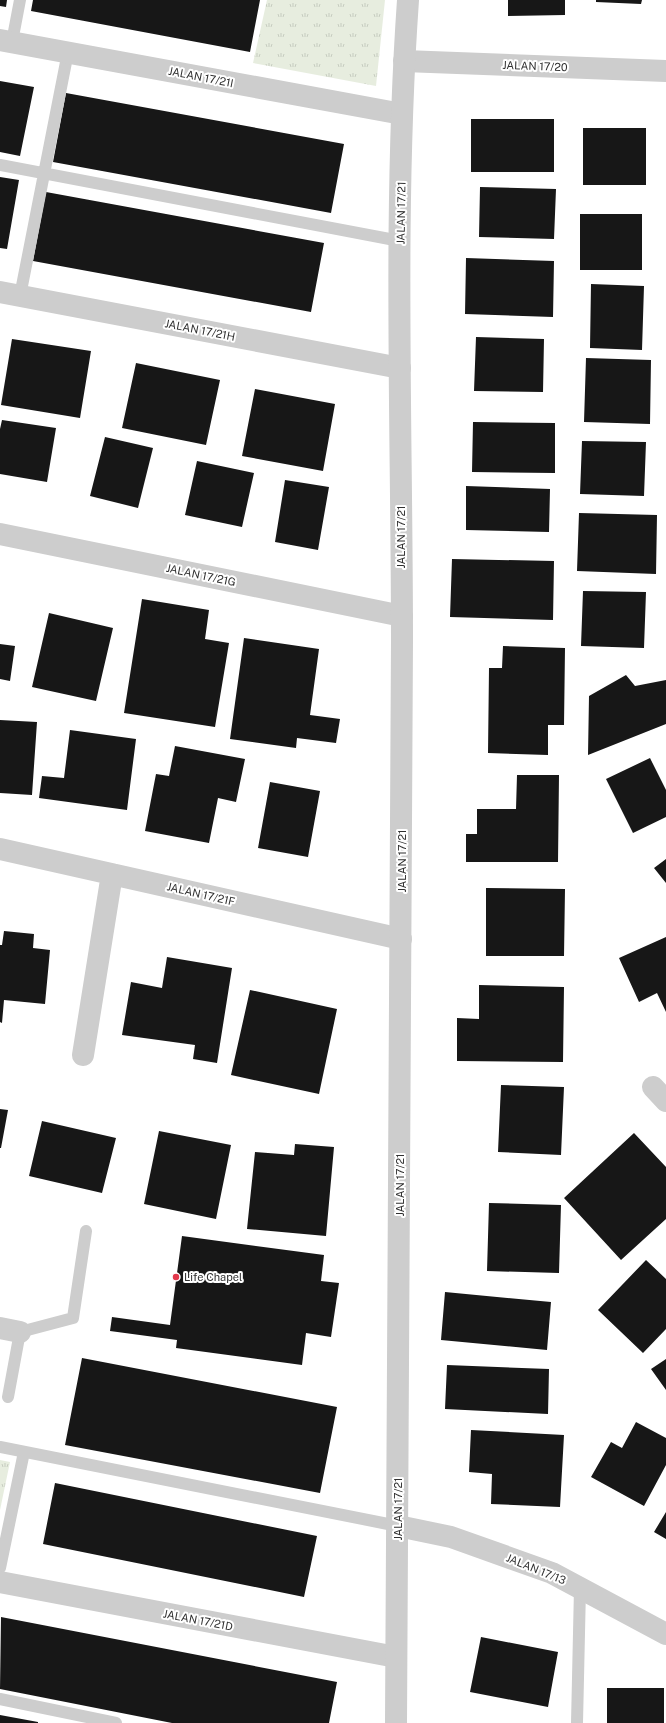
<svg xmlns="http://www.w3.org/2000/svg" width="666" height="1723" viewBox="0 0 666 1723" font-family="'Public Sans',sans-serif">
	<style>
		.park { fill: url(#park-tufts) }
		.building { fill: #171717 }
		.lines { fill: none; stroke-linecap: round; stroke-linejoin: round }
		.service { stroke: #cdcdcd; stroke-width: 12 }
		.minor { stroke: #cdcdcd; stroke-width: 22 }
		.tertiary { stroke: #cdcdcd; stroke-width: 22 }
		.poi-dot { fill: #e2384c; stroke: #fff; stroke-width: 1.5 }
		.labels { text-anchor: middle; stroke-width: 4; stroke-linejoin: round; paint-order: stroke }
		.street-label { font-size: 11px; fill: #303030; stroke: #fff }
		.poi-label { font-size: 11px; fill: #303030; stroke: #fff; text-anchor: start }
	</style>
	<defs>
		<pattern id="park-tufts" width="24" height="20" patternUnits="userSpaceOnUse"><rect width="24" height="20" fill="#e7eddf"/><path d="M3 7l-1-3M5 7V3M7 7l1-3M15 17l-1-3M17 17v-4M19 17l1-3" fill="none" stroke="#c6ccc0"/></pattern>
	</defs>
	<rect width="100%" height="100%" fill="#fff"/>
	<path class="park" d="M267,0H385L376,86L253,63Z
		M0,1460L10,1462L0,1510Z"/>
	<path class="building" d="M0,0H7L6,7L0,6Z
		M33,0H260L250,52L31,11Z
		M508,0H565V15L508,16Z
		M596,0H642L641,4L596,2Z
		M0,81L34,87L20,156L0,152Z
		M66,93L344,144L331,213L53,162Z
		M471,119H554V172H471Z
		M583,128H646V185H583Z
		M0,177L19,180L7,249L0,248Z
		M480,187L556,189L554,239L479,237Z
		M46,192L324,243L311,312L33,261Z
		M580,214H642V270H580Z
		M466,258L554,261L553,317L465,314Z
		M591,284L644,286L642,350L590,348Z
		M476,337L544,339L543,392L474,391Z
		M12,339L91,351L80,418L1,405Z
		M586,358L651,360L650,424L584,422Z
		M136,363L220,380L206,445L122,428Z
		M255,389L335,404L323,471L242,456Z
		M2,420L56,428L47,482L0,474V429Z
		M473,422L555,423V473L472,472Z
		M105,437L153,448L138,508L90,496Z
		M582,441L646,442L644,496L580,494Z
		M197,461L254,473L242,527L185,515Z
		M285,480L329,487L318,550L275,542Z
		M466,486L550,489L549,532L466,530Z
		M579,513L657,515L656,574L577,571Z
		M452,559L554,561L553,620L450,617Z
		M583,591L646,592L644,648L581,646Z
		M142,599L209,610L205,639L229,643L215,727L124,713Z
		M49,613L113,628L96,701L32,687Z
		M244,638L319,649L310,715L340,719L336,743L297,738L296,748L230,739Z
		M0,644L15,646L10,681L0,679Z
		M503,646L565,648L564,725H548V755L488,753L489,668H502Z
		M626,675L635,686L666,680V724L588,755L589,696Z
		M0,720L37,722L32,795L0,793Z
		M70,730L136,739L127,810L39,798L42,776L64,778Z
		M175,746L245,759L236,802L218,798L209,843L145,831L156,774L169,776Z
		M650,758L666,790V817L633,833L606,779Z
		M517,775H559L558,862H466V834H477V809H516Z
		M270,782L320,791L308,857L258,848Z
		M666,859V883L654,868Z
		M486,888L565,889L564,956H486Z
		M4,931L34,934L33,948L50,950L45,1004L4,1000L2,1023L0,1022V945H2Z
		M666,937V1012L657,993L639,1002L619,958Z
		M167,957L232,968L217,1063L193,1059L195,1045L122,1035L131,982L162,988Z
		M479,985L564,987L563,1062L457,1061V1018L479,1019Z
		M250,990L337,1009L319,1094L231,1075Z
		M501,1085L564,1087L561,1155L498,1152Z
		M0,1109L8,1110L1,1148H0Z
		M42,1121L116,1138L102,1193L29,1176Z
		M159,1131L231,1145L216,1219L144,1204Z
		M634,1133L666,1167V1219L621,1260L564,1198Z
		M295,1144L334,1147L326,1236L247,1229L255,1152L294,1155Z
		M489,1203L561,1205L559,1273L487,1271Z
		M182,1236L324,1255L321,1281L339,1283L331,1337L306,1333L302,1365L176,1348L177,1340L110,1331L112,1317L170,1325Z
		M646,1260L666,1279V1329L643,1353L598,1310Z
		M445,1292L551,1302L547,1350L441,1340Z
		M82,1358L337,1407L320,1493L65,1445Z
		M666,1359V1390L651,1369Z
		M447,1365L549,1369L548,1414L445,1409Z
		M636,1422L666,1438V1465L644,1506L591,1477L611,1442L622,1448Z
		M471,1430L564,1435L560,1507L491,1504L492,1474L469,1472Z
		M55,1483L317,1536L304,1597L43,1544Z
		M666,1512V1539L654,1532Z
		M1,1617L337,1682L329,1723H172L0,1689Z
		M481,1637L558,1652L548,1707L470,1692Z
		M607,1688H664V1723H607Z
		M0,1715L38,1722V1723H0Z"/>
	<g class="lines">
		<path class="service" d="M12,42L20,0
			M0,165L400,241
			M20,296L68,52
			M8,1397L20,1332L73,1318L86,1231
			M0,1447L398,1526
			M0,1568L24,1452
			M0,1699L116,1723
			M577,1723L580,1588"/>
		<path class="minor" d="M0,40L402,114
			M404,61L666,71
			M0,292L400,368
			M0,534L402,616
			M0,849L401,939
			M83,1055L112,874
			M653,1087L666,1101
			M0,1328L20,1332
			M398,1526L451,1537L552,1573L666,1634
			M0,1582L396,1657"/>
		<path class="tertiary" d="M396,1723C400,1362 401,1001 402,641C402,427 393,213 408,0"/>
	</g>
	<circle class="poi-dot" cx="176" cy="1277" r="4"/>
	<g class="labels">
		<g class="street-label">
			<text transform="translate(535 66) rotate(2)" y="4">JALAN 17/20</text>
			<text transform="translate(201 77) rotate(11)" y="4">JALAN 17/21I</text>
			<text transform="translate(401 213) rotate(-89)" y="4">JALAN 17/21</text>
			<text transform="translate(200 330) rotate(11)" y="4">JALAN 17/21H</text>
			<text transform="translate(401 537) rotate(-90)" y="4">JALAN 17/21</text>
			<text transform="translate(201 575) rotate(12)" y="4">JALAN 17/21G</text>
			<text transform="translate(402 861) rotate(-90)" y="4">JALAN 17/21</text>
			<text transform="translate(201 894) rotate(13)" y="4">JALAN 17/21F</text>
			<text transform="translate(400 1185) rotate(-90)" y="4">JALAN 17/21</text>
			<text transform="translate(398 1509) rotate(-90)" y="4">JALAN 17/21</text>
			<text transform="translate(536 1569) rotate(22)" y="4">JALAN 17/13</text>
			<text transform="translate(198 1620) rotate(11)" y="4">JALAN 17/21D</text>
		</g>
		<g class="poi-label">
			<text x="184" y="1281">Life Chapel</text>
		</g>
	</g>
</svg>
